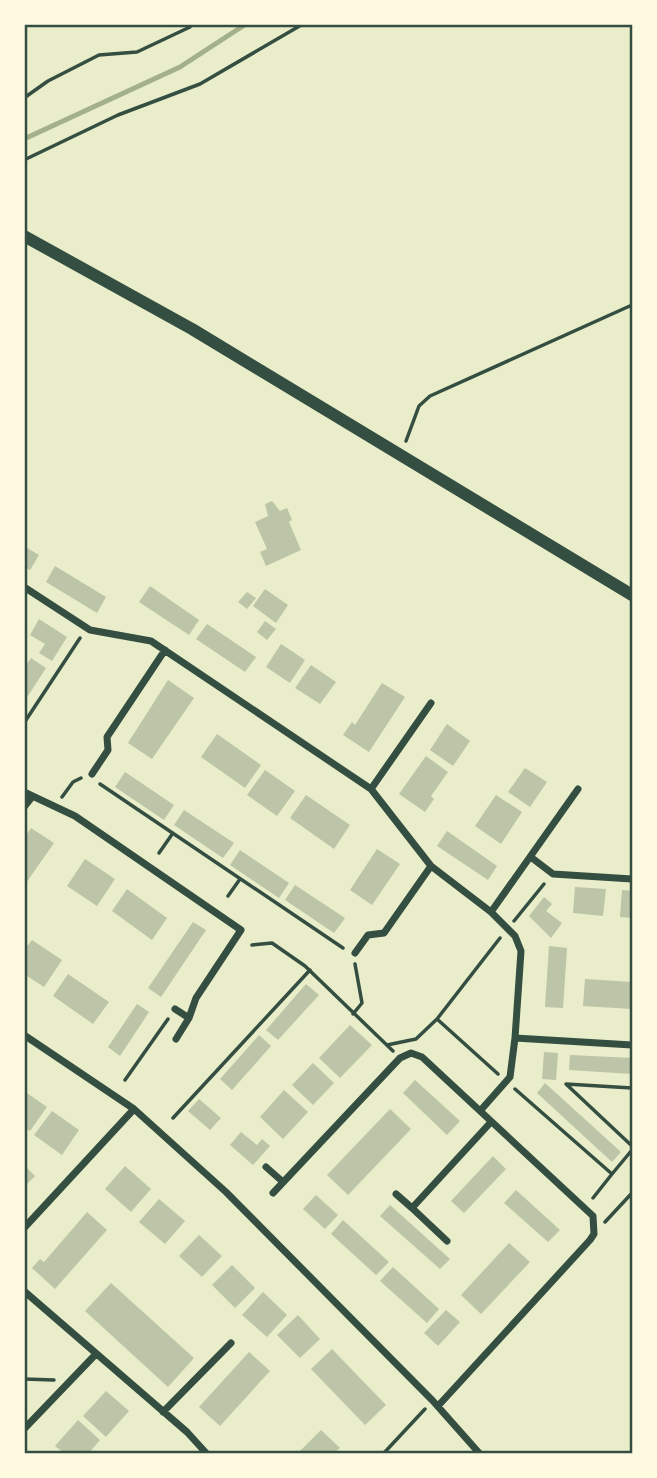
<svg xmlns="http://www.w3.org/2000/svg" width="657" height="1478" viewBox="0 0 657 1478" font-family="'Sofia Sans Condensed',sans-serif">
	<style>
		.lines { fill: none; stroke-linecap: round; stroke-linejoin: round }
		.stream { stroke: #a3b18a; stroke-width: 5 }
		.building { fill: #bcc5a7 }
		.path { stroke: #344e41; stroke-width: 3.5 }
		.minor { stroke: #344e41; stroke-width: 7 }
		.tertiary { stroke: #344e41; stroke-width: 12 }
		.neatline { fill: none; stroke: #344e41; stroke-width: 2.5 }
	</style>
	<rect width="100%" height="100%" fill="#e9edc9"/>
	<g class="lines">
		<path class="stream" d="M24,139L180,67L246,24"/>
	</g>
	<path class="building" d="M272,501L280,511L287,508L292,520L289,522L301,550L266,566L260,552L267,549L255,522L268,516L265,504Z
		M24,546L39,555L30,570L24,567Z
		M55,566L106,597L97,613L46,582Z
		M150,586L199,620L189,635L139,602Z
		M265,589L288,605L276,623L253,606Z
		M247,592L256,598L247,609L238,602Z
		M39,619L67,637L52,661L39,653L45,644L30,635Z
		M265,621L276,629L267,640L257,632Z
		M207,624L256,657L245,672L196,639Z
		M281,644L305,660L290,683L266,667Z
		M31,658L46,668L24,702V668Z
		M311,665L336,682L320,704L295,688Z
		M168,680L194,698L152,759L128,743Z
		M382,683L405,697L369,752L343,735L352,722L355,725Z
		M447,724L470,741L453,766L430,750Z
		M217,734L261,765L245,788L201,757Z
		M426,756L448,772L431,796L434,799L425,812L399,794Z
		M525,768L547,782L530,807L508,792Z
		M265,770L295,791L277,816L247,795Z
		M125,772L174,805L164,820L115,787Z
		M306,795L350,825L334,849L290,818Z
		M496,795L522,812L501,844L475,826Z
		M184,810L234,843L223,858L174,825Z
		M31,828L54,843L26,883L24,838Z
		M447,831L497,866L488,880L437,846Z
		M377,849L400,864L372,905L350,890Z
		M240,850L289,883L279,898L230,865Z
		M85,859L115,879L97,906L67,886Z
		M295,885L345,918L334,933L285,900Z
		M575,887L606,889L603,916L573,913Z
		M127,889L167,918L152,940L112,911Z
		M622,890L632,891V918L620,917Z
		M544,897L552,904L546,911L562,923L551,938L529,916Z
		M193,922L206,930L161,997L148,988Z
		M32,940L62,960L44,987L24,974V950Z
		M549,946L567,948L563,1008L545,1007Z
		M68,974L109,1002L93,1024L53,996Z
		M585,979L632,982V1009L583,1006Z
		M306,984L319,995L278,1040L266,1030Z
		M137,1004L149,1012L120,1056L108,1047Z
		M350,1025L372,1045L340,1078L319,1058Z
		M259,1035L271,1046L232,1090L220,1079Z
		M544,1052L558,1053L556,1080L542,1079Z
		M570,1055L632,1058V1074L569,1070Z
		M313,1063L334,1083L313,1105L292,1085Z
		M415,1080L460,1121L447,1135L403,1093Z
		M545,1083L621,1152L612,1162L537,1093Z
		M284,1090L308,1112L283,1139L260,1117Z
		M24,1091L47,1107L30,1131L24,1128Z
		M199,1099L221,1118L210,1130L188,1111Z
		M390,1109L411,1129L348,1195L327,1175Z
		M52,1111L79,1130L62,1155L34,1135Z
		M241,1132L257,1145L262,1139L270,1146L253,1165L230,1145Z
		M493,1156L506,1169L464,1213L451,1201Z
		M24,1165L35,1176L24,1187Z
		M125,1166L151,1189L131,1212L105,1189Z
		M516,1190L560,1230L548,1242L504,1203Z
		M316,1195L338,1215L325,1229L303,1209Z
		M159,1199L185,1221L165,1244L139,1222Z
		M390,1205L450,1259L440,1269L380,1216Z
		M87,1212L107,1230L55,1289L32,1268L40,1259L44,1262Z
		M343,1220L389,1262L376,1275L331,1234Z
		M199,1235L222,1256L202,1277L179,1256Z
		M509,1243L530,1262L481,1314L461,1295Z
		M232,1265L255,1288L235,1308L212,1285Z
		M393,1267L439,1309L427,1323L380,1281Z
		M111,1283L194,1358L168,1387L85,1311Z
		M263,1292L287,1315L267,1337L242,1315Z
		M446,1310L460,1322L438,1346L424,1333Z
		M298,1315L320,1339L300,1358L277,1335Z
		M332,1349L386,1405L365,1425L311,1369Z
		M249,1352L270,1371L220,1426L199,1407Z
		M106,1391L129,1411L106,1437L83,1416Z
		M78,1420L100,1440L89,1453H64L55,1446Z
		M321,1430L340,1448L334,1453H298Z"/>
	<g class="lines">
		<path class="path" d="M24,98L48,81L99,55L137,52L190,27
			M24,160L118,115L200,84L303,24
			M406,441L419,406L430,396L632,305
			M24,723L80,638
			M100,784L343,948
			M62,797L73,782L81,778
			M159,853L173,833
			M228,896L240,879
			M514,921L544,884
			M252,945L272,943L305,966L393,1051
			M353,1014L362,1003L355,964
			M437,1019L500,938
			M387,1045L416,1039L437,1019L498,1074
			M125,1080L168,1019
			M632,1088L566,1084L632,1146
			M515,1089L612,1174L593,1198
			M173,1118L310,970
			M612,1174L632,1150
			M605,1222L632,1193
			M24,1379L54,1380
			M383,1454L425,1409"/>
		<path class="minor" d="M24,587L90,630L151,641L371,789L431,866L491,912L515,936L521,951L515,1038L632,1045
			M92,774L108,750L107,737L165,650
			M371,789L431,703
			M24,792L75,816L241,930L196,998L189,1018L176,1039
			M24,807L32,797
			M532,858L553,874L632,879
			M491,912L578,789
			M355,953L368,935L384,933L431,866
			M175,1009L189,1018
			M24,1035L134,1109L226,1192L433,1401L480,1454
			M480,1111L510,1077L515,1038
			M266,1167L283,1182
			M273,1193L400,1058L411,1053L422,1057L593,1216L594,1234L590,1240L438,1406
			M396,1194L412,1208
			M24,1228L134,1109
			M447,1241L412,1208L491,1122
			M24,1291L187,1432L207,1454
			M163,1412L231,1343
			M24,1429L95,1355"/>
		<path class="tertiary" d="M24,236L192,329L632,595"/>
	</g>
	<rect width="657" height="1478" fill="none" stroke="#fefae0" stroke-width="52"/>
	<rect x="26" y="26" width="605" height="1426" class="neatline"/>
</svg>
